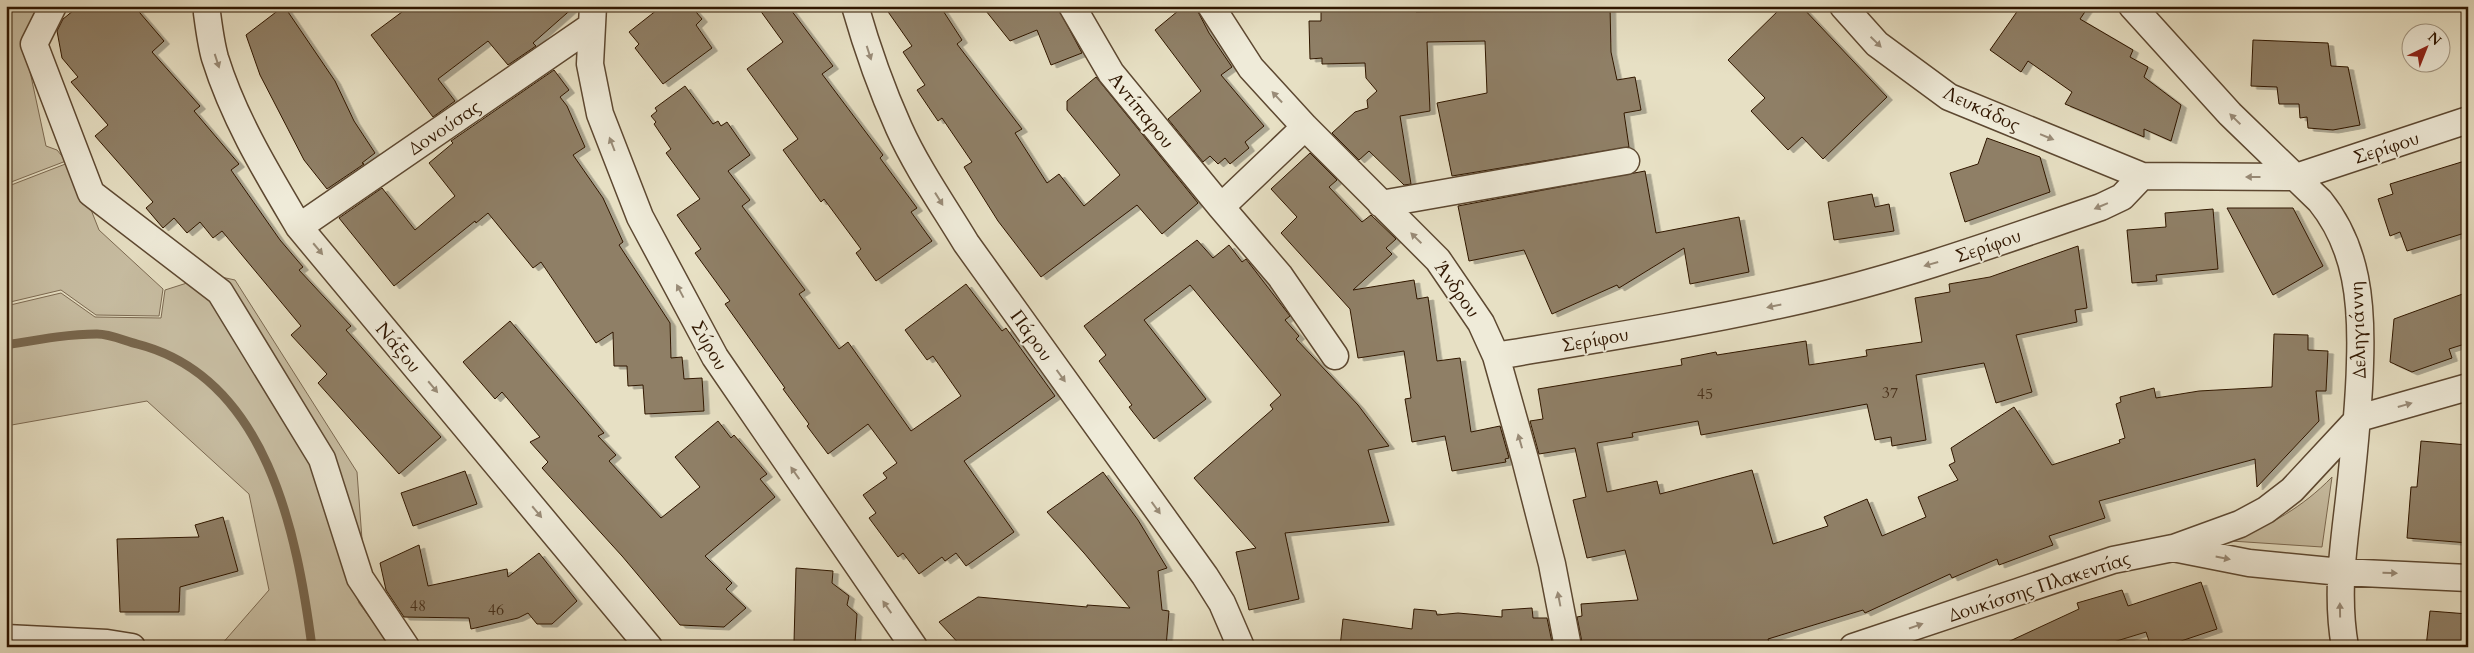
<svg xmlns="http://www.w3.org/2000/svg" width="2474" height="653" viewBox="0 0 2474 653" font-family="Cardo,serif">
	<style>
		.green { fill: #c8bea3; stroke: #7c6a52 }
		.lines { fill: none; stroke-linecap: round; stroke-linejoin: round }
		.stream { stroke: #78664d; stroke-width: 9 }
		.building { fill: #8f7f66; stroke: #2f1600; filter: url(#shadow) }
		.street-casing { stroke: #5d4831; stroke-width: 29 }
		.street { stroke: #efebd9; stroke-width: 26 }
		.oneway { fill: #998b77 }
		.labels { text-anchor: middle; stroke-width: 4; stroke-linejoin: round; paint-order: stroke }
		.number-label { font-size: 16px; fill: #47301a }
		.street-label { font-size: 19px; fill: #2f1600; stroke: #efebd9 }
	</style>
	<defs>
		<filter id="shadow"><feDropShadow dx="5.5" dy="3" stdDeviation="0" flood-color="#0004"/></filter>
	</defs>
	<rect width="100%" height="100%" fill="#e7e0c4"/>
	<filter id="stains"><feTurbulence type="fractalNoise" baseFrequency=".004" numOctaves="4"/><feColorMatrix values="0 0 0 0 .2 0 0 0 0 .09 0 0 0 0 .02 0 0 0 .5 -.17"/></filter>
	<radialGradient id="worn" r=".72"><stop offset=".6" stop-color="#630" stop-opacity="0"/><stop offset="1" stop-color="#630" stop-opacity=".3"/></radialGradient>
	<path class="green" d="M6,6H49L26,53L46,146L57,150L66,161L6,184Z
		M68,163L86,197L99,230L163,289L159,316L96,315L61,290L6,303V187Z
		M212,275L235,280L357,472L364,566L350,577L359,603L390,645H221L269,590L249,494L147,401L6,426V306L61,293L95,317L161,318L165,290Z
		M2332,477L2322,547L2231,541C2270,525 2302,508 2332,477Z"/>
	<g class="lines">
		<path class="stream" d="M6,345C36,340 67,334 97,334C110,334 125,341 137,344C267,377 297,533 312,647"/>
	</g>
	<path class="building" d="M79,6H134L164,41L152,52L200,106L194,111L239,164L231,170L280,240L303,267L299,270L351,326L346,330L441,437L399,474L318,383L327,374L291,335L301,326L222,231L213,238L200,222L187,233L174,218L163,228L146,208L153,202L95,136L108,125L71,82L78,77L62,58L57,31L63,19Z
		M284,6L335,81L354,121L375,153L362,163L364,164L327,189L304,160L260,75L246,35Z
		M410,6H575L533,43L536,46L508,65L488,41L438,79L455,101L433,117L371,35Z
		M662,6H691L702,19L696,25L712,48L663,84L635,48L639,44L629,32Z
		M757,6H788L833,66L822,74L883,155L880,158L917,208L911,212L932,241L876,281L856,253L861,249L824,199L821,202L783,150L798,139L747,69L783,42Z
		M884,6H940L962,40L957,44L1022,129L1015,133L1047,183L1059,174L1084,206L1120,175L1067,110V101L1096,77L1198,203L1162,234L1137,205L1041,277L998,221L964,167L972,162L942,118L938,121L917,90L925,85L903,52L912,46Z
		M982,6H1057L1082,53L1051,65L1037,30L1010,41Z
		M1184,6H1195L1209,33L1232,67L1221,75L1264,126L1245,142L1249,148L1230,164L1225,158L1218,164L1210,156L1203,162L1168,119L1201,91L1155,30Z
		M1416,6V12L1484,11V6H1610L1611,52L1617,80L1635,77L1641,110L1624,113L1629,147L1452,176L1437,103L1487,93L1485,41L1427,42L1430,111L1400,116L1411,184L1404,185L1369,151L1359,160L1332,133L1355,112L1368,108L1367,100L1377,91L1366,78L1365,63L1322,64V58L1310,59L1309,21H1321V9Z
		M1783,6H1801L1887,97L1823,159L1802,137L1788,150L1751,111L1765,98L1728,60Z
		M2021,6H2089L2080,19L2133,50L2130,57L2148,67L2144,77L2181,105L2171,141L2144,129V137L2065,104L2072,92L2028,61L2021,72L1990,50Z
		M2253,40L2328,43L2331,66L2348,67L2360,125L2333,130L2308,128L2307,117L2300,118L2299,104H2279L2277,87L2251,86Z
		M554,70L569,90L560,97L567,106L585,147L573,155L603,198L623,242L619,245L670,323L671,358L682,357L684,379L702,378L704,411L645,414L643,385L628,386L627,366H614L613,332L596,343L541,262L533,268L488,213L476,223L475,221L394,286L339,218L382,188L415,230L455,196L429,163L453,143L451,141Z
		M685,86L713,124L718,121L721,126L727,122L750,155L728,171L750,200L742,206L805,290L799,294L839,349L848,342L911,431L961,396L933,356L927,360L905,330L966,284L1002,331L1006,328L1055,396L964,461L1014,532L966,566L956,553L945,561L942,557L919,574L903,553L898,557L869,518L876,513L863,495L887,478L883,473L897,463L868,424L828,454L807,426L809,424L783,389L785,388L725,304L730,301L695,253L701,249L677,215L700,199L666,153L671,149L654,124L656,122L651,116L657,111L655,108Z
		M1987,138L2040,157L2050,192L1965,222L1950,173L1978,164Z
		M1310,153L1337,180L1329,187L1362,222L1371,215L1396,239L1386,248L1392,254L1353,290L1414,280L1417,299L1428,297L1437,361L1460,358L1471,432L1500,426L1509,458L1505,459L1506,462L1452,471L1445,436L1412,442L1405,399L1411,398L1404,351L1358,358L1350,309L1281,233L1297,217L1271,189Z
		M2468,160V232L2407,251L2400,232L2390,236L2378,199L2393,194L2390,184Z
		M1645,171L1656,233L1739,217L1749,272L1690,284L1684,248L1619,288L1617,285L1552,314L1524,250L1469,261L1458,206Z
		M1872,194L1875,207L1889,204L1894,231L1834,240L1828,202Z
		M2227,208H2293L2323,266L2273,295Z
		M2213,209L2218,269L2156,275L2157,281L2132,283L2127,230L2166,227L2165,213Z
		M1197,240L1213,258L1229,245L1242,262L1246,259L1290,316L1285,320L1299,336L1296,339L1358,405L1389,446L1368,450L1389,522L1285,533L1299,599L1249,610L1236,552L1256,548L1194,478L1273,409L1270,405L1281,395L1190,285L1144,320L1206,399L1154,439L1129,407L1132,405L1099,361L1106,355L1084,326Z
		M2078,246L2087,308L2075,310L2077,322L2016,335L2032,392L1996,403L1984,363L1916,375L1926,440L1892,446L1891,437L1875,440L1867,404L1701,435L1698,421L1632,433L1633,437L1597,443L1607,492L1657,481L1660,494L1752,470L1773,544L1828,526L1824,517L1867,499L1882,536L1926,517L1918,497L1958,480L1949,465L1955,462L1951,448L2014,407L2052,465L2120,443L2119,440L2125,438L2116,404L2121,402L2120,397L2154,388L2156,398L2199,391L2272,387L2274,334L2308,335V350L2328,351L2326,391H2316L2319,421L2257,487L2255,459L2099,501L2105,518L2049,536L2053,545L1999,565L1997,559L1952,578L1950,574L1865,613L1863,610L1768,639L1770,647H1583L1577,617L1582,616L1581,604L1638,600L1625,550L1587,558L1573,500L1586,497L1575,448L1539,454L1530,421L1543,419L1538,389L1682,365L1681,359L1716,352L1717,355L1806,341L1809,365L1867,356L1866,350L1922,342L1915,298L1950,292L1949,284L1990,277Z
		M2468,292V343L2449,349L2452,358L2412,372L2390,362L2394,319Z
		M510,321L604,433L598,436L616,455L609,461L661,518L700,487L675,457L718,421L731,438L734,435L767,474L760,479L775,497L705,556L732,583L726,589L746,608L724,627L680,625L622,556L542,468L548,462L530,442L540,437L502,392L495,399L463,362Z
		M2421,441L2468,445V543L2407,538L2411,487H2417Z
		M465,471L477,504L413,526L401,493Z
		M1103,472L1138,520L1167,568L1158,571L1162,610L1169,611L1166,647H962L939,622L978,597L1087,607V605L1130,608L1084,553L1047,512Z
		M223,517L238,571L180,587L179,612H120L117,539L199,537L195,525Z
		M419,545L428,586L507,569L508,577L539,553L577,601L552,624H537L528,613L518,618L471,629L469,618L404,617L386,590L380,563Z
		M796,568L833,571L832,583L849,596L847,605L857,614L855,643L794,642Z
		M2201,582L2217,629L2163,647H2151L2146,632L2097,647H1997L2079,609L2077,603L2122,590L2128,606Z
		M1532,608L1533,618H1547L1553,647H1340L1343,619L1412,629L1414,609L1436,611L1437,615L1458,613L1502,617V610Z
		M2430,611L2468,614V647H2426Z"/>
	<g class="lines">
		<g class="street-casing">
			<path id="street" d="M53,6L34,44L91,193L220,292L322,459L360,578L406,647
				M593,6L590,64L600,114L640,217L715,357L914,647
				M855,6C867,48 881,88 899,128C917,168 943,205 966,243L1205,576L1222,603L1241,647
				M1072,6L1111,73L1221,207L1280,276L1335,356
				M1211,6L1251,68L1305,127L1438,260L1481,323L1496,356L1525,459L1552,564L1568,647
				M1843,6L1877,44L1949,97L2142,176
				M2132,6L2230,114L2320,201C2358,248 2362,305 2360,363C2359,409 2354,454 2349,499C2343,551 2336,595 2345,647
				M207,13C209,28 211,44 215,58C234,119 267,173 299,227L649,647
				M1381,204L1626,161
				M1221,207L1305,127
				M299,227L590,27
				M1496,356C1598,339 1700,323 1801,300C1903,277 2002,241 2101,207L2122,197L2142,176L2296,177L2468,120
				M2174,548L2240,524L2266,510L2292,490L2359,418L2468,387
				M6,638L107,643L132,647
				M1853,647L2113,560L2173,548L2249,563L2341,572L2468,578"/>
		</g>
		<use href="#street" class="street"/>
	</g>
	<defs><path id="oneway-solid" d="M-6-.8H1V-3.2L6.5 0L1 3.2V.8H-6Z" transform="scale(1.25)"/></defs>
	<g class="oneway">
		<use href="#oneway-solid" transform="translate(1876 42) rotate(44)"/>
		<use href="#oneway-solid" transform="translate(869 53) rotate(72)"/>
		<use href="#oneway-solid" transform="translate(217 61) rotate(72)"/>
		<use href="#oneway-solid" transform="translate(1277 97) rotate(-133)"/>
		<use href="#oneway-solid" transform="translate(2235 119) rotate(-136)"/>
		<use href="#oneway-solid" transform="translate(2047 137) rotate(22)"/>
		<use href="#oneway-solid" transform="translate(612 144) rotate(-111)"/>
		<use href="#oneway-solid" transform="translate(2253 177) rotate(-180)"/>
		<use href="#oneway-solid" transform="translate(939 199) rotate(58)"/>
		<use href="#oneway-solid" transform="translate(2101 206) rotate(157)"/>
		<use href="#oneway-solid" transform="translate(1416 238) rotate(-136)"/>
		<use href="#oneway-solid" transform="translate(318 249) rotate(50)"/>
		<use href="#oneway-solid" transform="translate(1931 264) rotate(164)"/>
		<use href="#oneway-solid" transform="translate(680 291) rotate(-118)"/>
		<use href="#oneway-solid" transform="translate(1774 306) rotate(168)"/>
		<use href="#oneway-solid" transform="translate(1061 376) rotate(54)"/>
		<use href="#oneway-solid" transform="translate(433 387) rotate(50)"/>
		<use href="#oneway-solid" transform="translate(2405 405) rotate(-16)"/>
		<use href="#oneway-solid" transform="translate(1520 441) rotate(-106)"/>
		<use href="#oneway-solid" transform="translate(795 473) rotate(-125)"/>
		<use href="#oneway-solid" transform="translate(1156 508) rotate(54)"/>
		<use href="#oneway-solid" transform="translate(537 512) rotate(50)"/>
		<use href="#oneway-solid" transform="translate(2223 558) rotate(11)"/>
		<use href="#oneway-solid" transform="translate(2390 573) rotate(1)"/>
		<use href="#oneway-solid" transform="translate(1559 599) rotate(-101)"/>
		<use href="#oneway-solid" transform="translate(887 607) rotate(-125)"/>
		<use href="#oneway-solid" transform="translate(2340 610) rotate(-91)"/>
		<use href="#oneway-solid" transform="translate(1916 626) rotate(-19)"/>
	</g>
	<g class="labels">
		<g class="number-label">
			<text x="1890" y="398">37</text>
			<text x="1705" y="399">45</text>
			<text x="418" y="611">48</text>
			<text x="496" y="615">46</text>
		</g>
		<g class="street-label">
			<text transform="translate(1982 108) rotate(25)" y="7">Λευκάδος</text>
			<text transform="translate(1142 110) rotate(51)" y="7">Αντίπαρου</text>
			<text transform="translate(444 127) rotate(-34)" y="7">Δονούσας</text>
			<text transform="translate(2386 147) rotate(-18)" y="7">Σερίφου</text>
			<text transform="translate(1988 245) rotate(-19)" y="7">Σερίφου</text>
			<text transform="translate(1458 289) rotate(55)" y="7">Άνδρου</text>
			<text transform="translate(2357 330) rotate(-92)" y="7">Δεληγιάννη</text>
			<text transform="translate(1032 335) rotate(54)" y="7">Πάρου</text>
			<text transform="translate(1595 339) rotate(-10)" y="7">Σερίφου</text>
			<text transform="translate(710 345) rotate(60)" y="7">Σύρου</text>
			<text transform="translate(399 347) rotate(50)" y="7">Νάξου</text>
			<text transform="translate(2039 586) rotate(-18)" y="7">Δουκίσσης Πλακεντίας</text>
		</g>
	</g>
	<rect width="2474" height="653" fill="none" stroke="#e7e0c4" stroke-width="25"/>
	<rect x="8" y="8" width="2459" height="638" fill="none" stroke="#2f1600" stroke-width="2.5"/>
	<rect x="12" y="12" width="2449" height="628" fill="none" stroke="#2f1600"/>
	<g transform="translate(2426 48) rotate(43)"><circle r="24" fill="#efebd9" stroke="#a29682"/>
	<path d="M0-4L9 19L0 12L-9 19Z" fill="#8f2418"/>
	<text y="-8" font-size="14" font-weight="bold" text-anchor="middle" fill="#2f1600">N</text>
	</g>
	<rect width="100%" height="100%" filter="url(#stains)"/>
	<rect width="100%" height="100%" fill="url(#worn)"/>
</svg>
